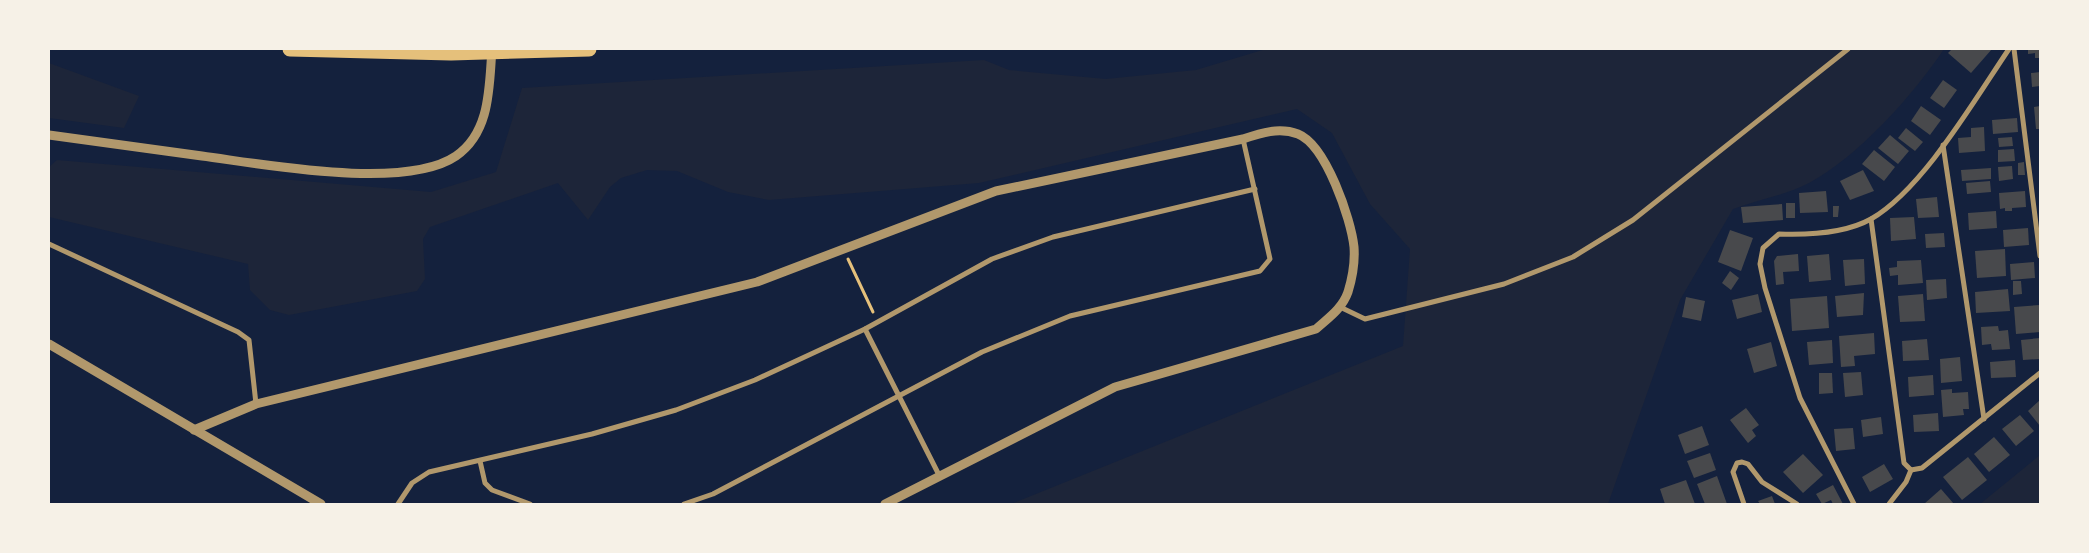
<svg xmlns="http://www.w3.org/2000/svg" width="2089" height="553" font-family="'PT Sans',sans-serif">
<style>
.green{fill:#1d2539}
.building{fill:#48494c}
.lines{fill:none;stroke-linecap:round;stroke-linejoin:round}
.path{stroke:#e5c07b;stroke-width:3}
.minor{stroke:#b1986c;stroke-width:5}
.tertiary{stroke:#b1986c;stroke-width:9}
.motorway{stroke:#e5c07b;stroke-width:15}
</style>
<rect width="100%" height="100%" fill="#14213d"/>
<g class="green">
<path d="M1266,49H1944C1915,93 1857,158 1809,183C1786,195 1757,200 1733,209L1680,300L1608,504H1011L1403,346L1410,249L1370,204L1332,133L1297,109L979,183L769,200L728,192L677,171L647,170L621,178L610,187L588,220L558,183L430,227L423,239L425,279L417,291L289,315L270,310L250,290L248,264L49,217V167L57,160L431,192L496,172L522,88L984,60L1009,70L1106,79L1196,70Z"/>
<path d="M49,63L139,96L124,128L49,118Z"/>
<path d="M2040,455V504H1980Z"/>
</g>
<g class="building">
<path d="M1952,49H1992L1971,73L1948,53Z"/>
<path d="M2028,49H2040V58H2035V53L2028,54Z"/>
<path d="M2040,72V86L2032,87L2031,73Z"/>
<path d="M1943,80L1957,90L1944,108L1930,98Z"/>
<path d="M1921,106L1941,120L1930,135L1911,121Z"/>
<path d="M2040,106V129H2036L2034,107Z"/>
<path d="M2017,118L2018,132L1993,134L1992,120Z"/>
<path d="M1984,127L1985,151L1959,153L1958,138L1971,137V128Z"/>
<path d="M1906,128L1923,142L1915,151L1898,138Z"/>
<path d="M1890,135L1909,151L1898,164L1878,148Z"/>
<path d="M2012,137L2013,146L1999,147L1998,138Z"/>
<path d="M2014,149L2015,161L1998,162V150Z"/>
<path d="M1874,150L1895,167L1884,181L1862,164Z"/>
<path d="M2024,162L2025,175H2018V163Z"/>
<path d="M2012,166L2013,179L1999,181L1998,167Z"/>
<path d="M1991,168V179L1962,181L1961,170Z"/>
<path d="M1863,170L1874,191L1850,200L1840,181Z"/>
<path d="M1990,181L1991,192L1967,194L1966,183Z"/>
<path d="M1826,191L1828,212L1800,213L1799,193Z"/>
<path d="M2025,191L2026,207L2012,208V211H2005V208L2000,209L1999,193Z"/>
<path d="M1937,197L1939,217L1918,218L1916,199Z"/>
<rect x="1786" y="203" width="9" height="15"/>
<path d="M1782,204L1783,220L1743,223L1741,207Z"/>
<path d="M1833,206H1839L1838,217H1833Z"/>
<path d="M1996,211L1997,228L1969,230L1968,213Z"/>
<path d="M1914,217L1916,239L1891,241L1890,218Z"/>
<path d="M2028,228L2029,245L2004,247L2003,230Z"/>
<path d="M1730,230L1753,238L1741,271L1718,262Z"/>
<path d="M1944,233L1945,247L1926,248L1925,234Z"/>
<path d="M2005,249L2006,276L1977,278L1975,251Z"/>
<path d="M1798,254L1799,271L1783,272L1784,284L1776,285L1774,261L1777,256Z"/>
<path d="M1829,254L1831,280L1809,282L1807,256Z"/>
<path d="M1864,259L1865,284L1845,286L1843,260Z"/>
<path d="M1921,260L1923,283L1898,285V275L1890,276L1889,268L1897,267V261Z"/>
<path d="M2034,262L2035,278L2011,280L2010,264Z"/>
<path d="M1730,271L1739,278L1731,290L1722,283Z"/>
<path d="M1946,279L1947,298L1927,300L1926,280Z"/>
<path d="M2013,281H2021L2022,294L2013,295Z"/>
<path d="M2008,289L2010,311L1976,313L1975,292Z"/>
<path d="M1864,293L1863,315L1837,317L1835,296Z"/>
<path d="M1758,294L1762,312L1737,319L1732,300Z"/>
<path d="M1923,294L1925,321L1900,322L1898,296Z"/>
<path d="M1827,296L1829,328L1792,331L1790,299Z"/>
<path d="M1686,297L1705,301L1701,321L1682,317Z"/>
<path d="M2040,305V332L2016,334L2014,307Z"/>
<path d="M1998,326L1999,331L2008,330L2010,349L1992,350L1991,344L1982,345L1981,327Z"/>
<path d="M1874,333L1875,354L1854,356L1855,366L1841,367L1839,336Z"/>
<path d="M2040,338V359L2023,360L2021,340Z"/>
<path d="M1927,339L1929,360L1903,361L1902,341Z"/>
<path d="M1832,340L1833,363L1809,365L1807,342Z"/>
<path d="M1771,342L1777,366L1754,373L1747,349Z"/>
<path d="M1960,357L1962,381L1941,383L1940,359Z"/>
<path d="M2015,360L2016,377L1991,378L1990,362Z"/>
<path d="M1861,372L1863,395L1845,397L1843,373Z"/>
<path d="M1819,373H1832L1833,393L1819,394Z"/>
<path d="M1933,375L1934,395L1909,397L1908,377Z"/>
<path d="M1952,389V393L1968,392L1969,409H1963L1964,415L1943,417L1941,390Z"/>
<path d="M2040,400V426L2028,411Z"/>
<path d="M1746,408L1759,425L1752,430L1756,436L1748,443L1730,420Z"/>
<path d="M1938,413L1939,431L1914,432L1913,415Z"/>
<path d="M2020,415L2034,431L2016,446L2002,429Z"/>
<path d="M1881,417L1883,434L1863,437L1861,420Z"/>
<path d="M1702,426L1709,445L1685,454L1678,435Z"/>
<path d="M1853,428L1855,449L1836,451L1834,429Z"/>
<path d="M1994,437L2010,455L1989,472L1974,454Z"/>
<path d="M1710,453L1716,470L1694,478L1687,461Z"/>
<path d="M1803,454L1823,475L1803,493L1783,472Z"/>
<path d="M1968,457L1987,480L1962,500L1943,477Z"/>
<path d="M1884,464L1893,479L1870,492L1862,477Z"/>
<path d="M1717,476L1727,504H1705L1697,484Z"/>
<path d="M1686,480L1695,504H1665L1660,489Z"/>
<path d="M1833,485L1843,504H1833L1831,500L1822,504L1816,494Z"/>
<path d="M1941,489L1954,504H1924Z"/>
<path d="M1772,496L1775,504H1760L1758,501Z"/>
</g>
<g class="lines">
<path class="path" d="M848,259L873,312"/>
<g class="minor">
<path d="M2014,49L2040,256"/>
<path d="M1943,145L1984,419"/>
<path d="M1871,219L1904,463L1911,470L1922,468L2040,373"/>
<path d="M49,244L238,332L249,340L256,404"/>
<path d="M1340,307L1365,319L1504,284L1573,257L1633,220L1848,49"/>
<path d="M865,329L940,477"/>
<path d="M480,461L485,483L492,490L530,504"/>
<path d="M398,504L412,483L429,472L592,434L676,410L755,380L865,329L992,259L1053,237L1255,189"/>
<path d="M684,504L713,494L982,352L1070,316L1260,271L1270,259L1243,139"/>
<path d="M1744,504L1733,472L1737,463L1742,462L1748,464L1762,482L1797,504"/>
<path d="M1854,504L1800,398L1765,288L1760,264L1763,248L1779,234C1807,235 1846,233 1871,219C1923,189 1975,99 2009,49"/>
<path d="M1889,504L1906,482L1911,470"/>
</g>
<g class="tertiary">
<path d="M49,135C100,142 151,149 202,156C263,164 405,191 456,156C491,132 489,86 492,49"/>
<path d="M49,344L321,504"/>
<path d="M194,430L256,404L757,282L996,191L1243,139C1261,133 1279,127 1298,134C1326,145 1351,219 1354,247C1355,261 1352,279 1348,292C1342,309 1328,318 1316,329L1115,387L885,504"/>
</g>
<path class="motorway" d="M290,49L451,53L589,49"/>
</g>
<rect width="2089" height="553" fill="none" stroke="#f6f1e7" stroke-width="100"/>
</svg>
